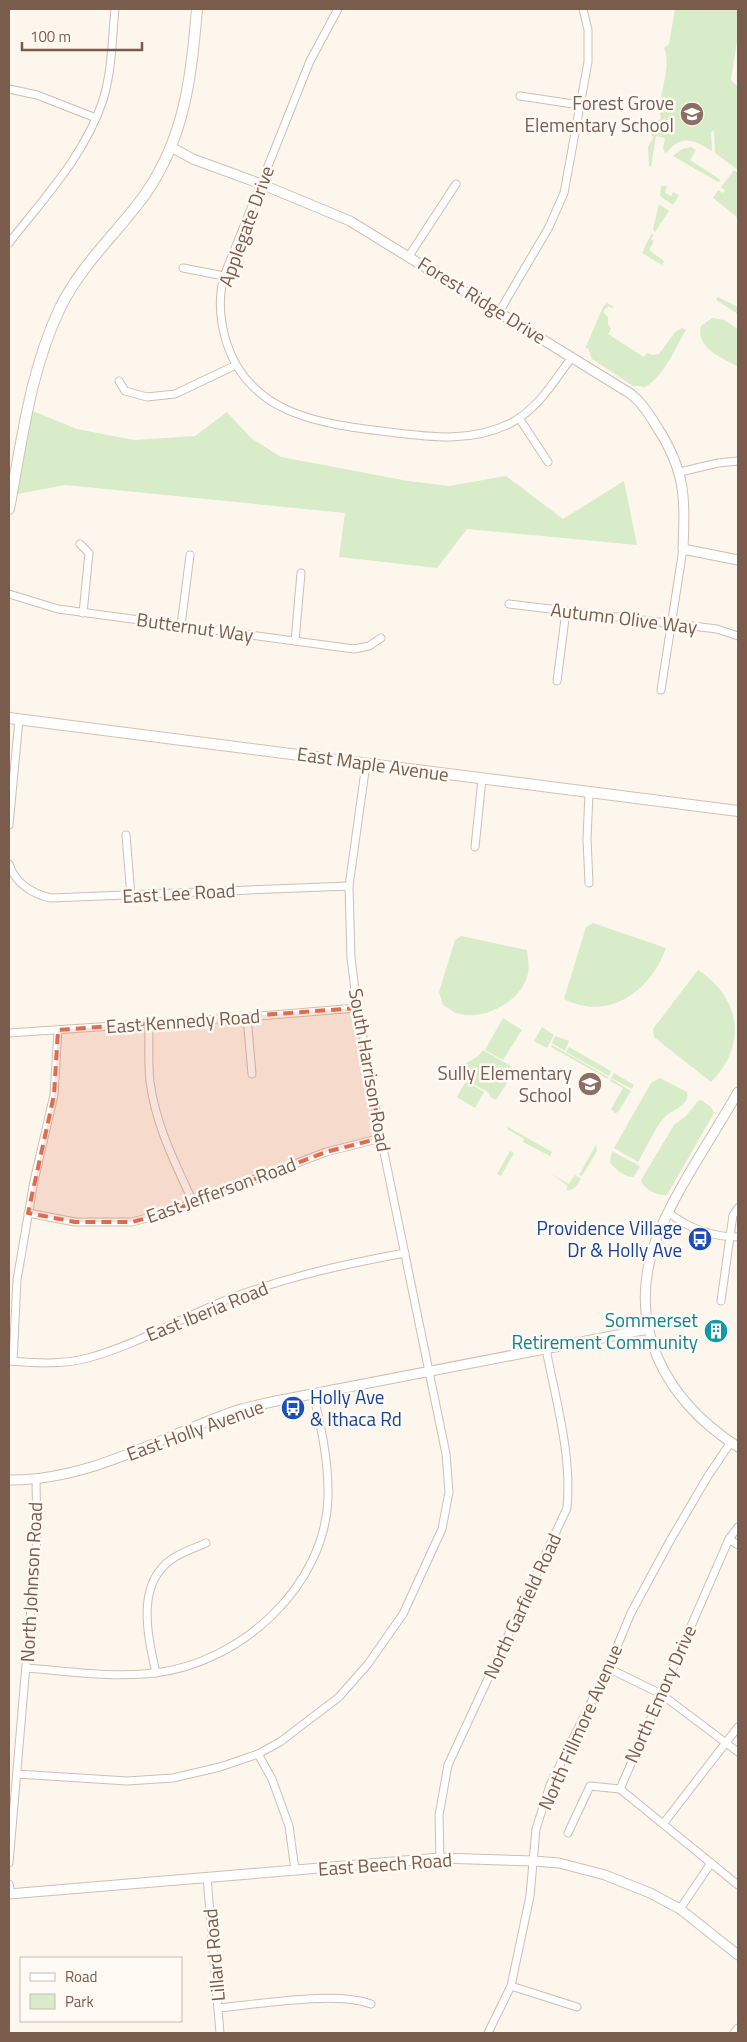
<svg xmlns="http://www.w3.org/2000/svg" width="747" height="2042" font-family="'Titillium Web',sans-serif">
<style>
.green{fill:#d8ecc9}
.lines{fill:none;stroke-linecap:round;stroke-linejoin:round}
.minor-casing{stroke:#d1beb0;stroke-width:9}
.tertiary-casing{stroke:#d1beb0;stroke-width:11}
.secondary-casing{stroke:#d6c0b0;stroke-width:12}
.minor{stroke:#fff;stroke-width:7}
.tertiary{stroke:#fff;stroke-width:9}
.secondary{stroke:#fff;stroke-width:10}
.marked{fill:#dc6d51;fill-opacity:0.2;stroke:#dc6d51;stroke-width:4;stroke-dasharray:10 6;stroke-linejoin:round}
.labels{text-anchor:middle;stroke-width:5;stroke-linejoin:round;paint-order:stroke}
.education-label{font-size:19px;fill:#785e54;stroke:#fffaf3;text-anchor:end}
.street-label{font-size:19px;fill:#7a5c4d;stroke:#fffaf3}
.transit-label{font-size:19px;fill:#164399;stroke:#fffaf3;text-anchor:end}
.culture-label{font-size:19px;fill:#0d838f;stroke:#fffaf3;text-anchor:end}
</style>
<rect width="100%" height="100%" fill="#fdf6ec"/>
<g class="green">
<path d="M675,9H738V35L731,80L738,87V170L715,153L714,131L717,129L711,132L712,151C700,144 687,135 674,145C671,147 669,151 665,153L663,148L665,138L656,136L651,167L649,166L648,147L653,138L650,129L654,122L661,119C656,96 673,69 664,48L669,44Z"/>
<path d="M691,147L696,150L690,160L721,180L718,182L673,156L682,149Z"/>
<path d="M734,170L738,173V218L713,198L718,190L723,193L725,190L721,187Z"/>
<path d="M661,186H667L665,193L671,196L673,192L679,195L673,205L660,196Z"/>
<path d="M659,204L669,211L655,232L653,229Z"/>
<path d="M651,234L654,235L651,239L654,241L649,250L664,261L662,265L642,253Z"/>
<path d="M718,297L738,307V314L716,300Z"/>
<path d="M607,303L614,307L612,308L608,306L603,312L608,317V324L611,329L608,334L644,357L647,353L652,355L659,354L675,332L682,328L686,330C675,348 663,379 643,388L642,386H633L592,359L588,348L585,349L603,307Z"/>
<path d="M712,318L724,320L738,329V367C723,358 695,348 701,326Z"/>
<path d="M28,409L77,429L134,440L195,436L227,412L251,438L281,457L408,481L449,486L506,476L563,519L624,481L637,545L467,529L437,568L339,557L345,513L65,485L12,495Z"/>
<path d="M593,923L666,948C651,991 608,1022 564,999L586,927Z"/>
<path d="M461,936L527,950C528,958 530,969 527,977C519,1003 482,1022 456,1013C452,1011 447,1007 443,1005L439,992L455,940Z"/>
<path d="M698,970C742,999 747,1046 711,1082L654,1037L653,1029Z"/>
<path d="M503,1018L522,1030L503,1060L485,1050Z"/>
<path d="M542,1027L554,1035L547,1048L534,1041Z"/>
<path d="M555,1036L569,1041L565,1051L552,1043Z"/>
<path d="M552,1045L608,1077V1079L551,1047Z"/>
<path d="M569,1047L611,1071L609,1076L566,1052Z"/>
<path d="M483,1050L511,1066L507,1083L496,1100L490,1097L489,1093L458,1075L456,1072C462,1062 476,1061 483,1050Z"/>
<path d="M614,1073L634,1085L632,1089L611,1078Z"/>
<path d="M660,1078L687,1092C690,1103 677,1109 670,1113C659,1118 645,1151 638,1162L614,1148L651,1083Z"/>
<path d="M611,1079L631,1091L618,1112L615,1113L611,1109L623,1088L610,1081Z"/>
<path d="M466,1081L484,1092L475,1108L457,1097Z"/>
<path d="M701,1100L711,1107L714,1113L667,1195C658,1196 643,1189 641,1180L674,1125L686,1116L698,1101Z"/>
<path d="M508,1127L552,1152L550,1156L523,1142L524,1139L507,1129Z"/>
<path d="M596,1145L597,1151L582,1176L579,1175Z"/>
<path d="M510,1151L514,1153L501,1176L497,1174Z"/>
<path d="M612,1151L638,1165L640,1167L633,1177C624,1177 615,1169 610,1162Z"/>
<path d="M551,1174L569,1184L575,1175L581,1179C577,1185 574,1192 566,1190L568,1186Z"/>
</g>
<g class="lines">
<g class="minor-casing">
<g id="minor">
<path d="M338,9L310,61L224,276C218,298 220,322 227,344C251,416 323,424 389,432C431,437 471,443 511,423C539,408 554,381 572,357"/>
<path d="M9,89L37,95L96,118"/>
<path d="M520,96L580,105"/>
<path d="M9,243C44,198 85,155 103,100C112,71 112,39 115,9"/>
<path d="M409,256L456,184"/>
<path d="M183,268L224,276"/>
<path d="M498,314L549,227L564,193L588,62V30L583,9"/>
<path d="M119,381L125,391L147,397L175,394L236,365"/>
<path d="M519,418L548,462"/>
<path d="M680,472L718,463L738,461"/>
<path d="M80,544L89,553L83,613"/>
<path d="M9,594L58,609L354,649L369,646L381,638"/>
<path d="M509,604L717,629L738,636"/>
<path d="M181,625L190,555"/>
<path d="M295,641L301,573"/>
<path d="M557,681L566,611"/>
<path d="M661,690L683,549"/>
<path d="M9,825L19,720"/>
<path d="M126,835L131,896"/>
<path d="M475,847L482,779"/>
<path d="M9,864C15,883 32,894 51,898L349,886"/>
<path d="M589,883L587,839L589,793"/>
<path d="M247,1017L252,1074"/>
<path d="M149,1024C149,1043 148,1063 150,1082C156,1126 175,1163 193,1202"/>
<path d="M9,1033L247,1017L357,1008"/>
<path d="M28,1213L75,1222H132L166,1213L326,1152L381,1138"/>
<path d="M669,1213C690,1229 712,1237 738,1237"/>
<path d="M721,1301L733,1215L738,1208"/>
<path d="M9,1361C35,1363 62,1365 88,1358C137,1345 182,1317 229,1299C286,1277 345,1264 405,1253"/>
<path d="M13,1361L17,1280L34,1181L54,1095L58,1030"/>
<path d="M729,1539L738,1545"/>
<path d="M26,1668C68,1671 112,1678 155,1673C240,1663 325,1587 328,1498C329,1462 321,1427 313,1393"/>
<path d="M608,1668L661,1694L738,1752"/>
<path d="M156,1673C148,1637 135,1584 172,1559C182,1552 195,1548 206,1543"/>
<path d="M258,1754L272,1779L289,1826L295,1870"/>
<path d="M17,1774L127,1781L173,1778L220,1767L258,1754L280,1742L339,1697L368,1664L403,1614L442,1529L449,1492L446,1454L381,1138L356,998L351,958L349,886L366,764"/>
<path d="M620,1789L729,1539L738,1527"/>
<path d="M620,1789L738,1885"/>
<path d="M663,1824L738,1727"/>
<path d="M568,1833L590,1786L620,1789"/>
<path d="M440,1858L439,1815L448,1765L567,1508C572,1455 556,1401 546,1349"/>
<path d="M9,1863L37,1537L36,1480"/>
<path d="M207,1877L220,2033"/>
<path d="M9,1884L11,1894"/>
<path d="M680,1909L711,1863"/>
<path d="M511,1986L577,2007"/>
<path d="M218,2008C260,2004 334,1991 371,2004"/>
<path d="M488,2033L511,1986L530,1896L536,1829L550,1785L608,1668L631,1613L671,1539L708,1476L731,1442"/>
<path d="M734,2033L738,2028"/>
</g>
</g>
<g class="tertiary-casing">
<g id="tertiary">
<path d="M171,147L193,159L261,184L350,221L631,394C643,404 649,414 657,427C686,472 685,497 683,549L738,560"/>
<path d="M738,1092C712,1138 676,1189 657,1237C624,1325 664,1399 738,1447"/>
<path d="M9,1480C90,1481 160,1437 235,1411C248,1407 262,1404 276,1401L648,1329"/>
<path d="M9,1894L440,1858L534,1861L559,1863L605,1875L650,1893L680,1909L738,1955"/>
</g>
</g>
<g class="secondary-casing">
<g id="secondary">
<path d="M9,509C22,441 30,371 60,308C81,265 116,234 144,196C185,138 191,78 197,9"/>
<path d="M9,718L738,811"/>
</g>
</g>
<use href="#minor" class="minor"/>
<use href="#tertiary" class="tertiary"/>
<use href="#secondary" class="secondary"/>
</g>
<path class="marked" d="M357,1008L381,1138L326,1152L166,1213L132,1222H75L28,1213L54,1095L58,1030Z"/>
<defs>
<g id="school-disc" transform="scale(1.25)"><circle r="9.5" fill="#8d6e63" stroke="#fffaf3"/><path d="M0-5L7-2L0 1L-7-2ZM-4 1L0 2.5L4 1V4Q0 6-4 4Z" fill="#fff"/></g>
<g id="bus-disc" transform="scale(1.25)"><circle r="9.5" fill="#1a4fb4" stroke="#fffaf3"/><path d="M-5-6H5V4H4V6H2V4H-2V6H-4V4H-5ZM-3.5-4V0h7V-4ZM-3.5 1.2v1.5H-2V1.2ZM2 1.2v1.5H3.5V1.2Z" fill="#fff"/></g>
<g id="building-disc" transform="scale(1.25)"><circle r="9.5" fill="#0f9aa8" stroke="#fffaf3"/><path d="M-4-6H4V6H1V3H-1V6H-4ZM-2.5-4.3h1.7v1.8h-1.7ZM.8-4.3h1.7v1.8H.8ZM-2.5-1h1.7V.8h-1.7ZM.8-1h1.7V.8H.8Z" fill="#fff"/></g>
</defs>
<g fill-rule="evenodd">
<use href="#school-disc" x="692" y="114"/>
<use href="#school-disc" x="590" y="1084"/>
<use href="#bus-disc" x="700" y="1239"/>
<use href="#building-disc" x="716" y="1331"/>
<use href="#bus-disc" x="293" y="1408"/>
</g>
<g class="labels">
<g class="education-label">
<text x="674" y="110">Forest Grove<tspan x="674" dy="22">Elementary School</tspan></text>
<text x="572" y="1080">Sully Elementary<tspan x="572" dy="22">School</tspan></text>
</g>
<g class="street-label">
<text transform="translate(246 226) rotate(-70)" y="7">Applegate Drive</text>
<text transform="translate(482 300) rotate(32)" y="7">Forest Ridge Drive</text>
<text transform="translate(624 618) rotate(7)" y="7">Autumn Olive Way</text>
<text transform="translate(195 627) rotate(8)" y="7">Butternut Way</text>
<text transform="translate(373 764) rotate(8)" y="7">East Maple Avenue</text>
<text transform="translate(179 893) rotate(-3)" y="7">East Lee Road</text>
<text transform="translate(183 1021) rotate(-4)" y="7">East Kennedy Road</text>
<text transform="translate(370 1070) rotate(80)" y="7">South Harrison Road</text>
<text transform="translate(221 1190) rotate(-20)" y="7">East Jefferson Road</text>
<text transform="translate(207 1311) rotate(-22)" y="7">East Iberia Road</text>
<text transform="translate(195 1430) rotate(-20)" y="7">East Holly Avenue</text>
<text transform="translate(31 1582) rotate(-87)" y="7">North Johnson Road</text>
<text transform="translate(522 1606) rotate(-65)" y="7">North Garfield Road</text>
<text transform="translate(660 1694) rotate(-66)" y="7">North Emory Drive</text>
<text transform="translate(580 1727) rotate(-66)" y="7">North Fillmore Avenue</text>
<text transform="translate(385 1864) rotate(-4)" y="7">East Beech Road</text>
<text transform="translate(214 1955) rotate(-95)" y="7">Lillard Road</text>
</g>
<g class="transit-label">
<text x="682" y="1235">Providence Village<tspan x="682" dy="22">Dr &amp; Holly Ave</tspan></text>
<text x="310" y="1404" text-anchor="start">Holly Ave<tspan x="310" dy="22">&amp; Ithaca Rd</tspan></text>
</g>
<g class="culture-label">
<text x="698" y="1327">Sommerset<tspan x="698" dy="22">Retirement Community</tspan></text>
</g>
</g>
<rect width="747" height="2042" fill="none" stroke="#7a5c4d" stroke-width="20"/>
<rect x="20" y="1957" width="162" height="65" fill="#fffaf3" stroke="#cabbb1"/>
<rect x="30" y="1973" width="25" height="8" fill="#ffffff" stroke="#cabbb1"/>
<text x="65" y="1982" font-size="15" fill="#7a5c4d">Road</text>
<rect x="30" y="1994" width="25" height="15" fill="#d8ecc9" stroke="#cabbb1"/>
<text x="65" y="2007" font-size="15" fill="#7a5c4d">Park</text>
<path d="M22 42v8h120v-8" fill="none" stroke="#7a5c4d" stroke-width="2.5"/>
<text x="30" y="42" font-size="15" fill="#7a5c4d" stroke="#fffaf3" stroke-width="4" paint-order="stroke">100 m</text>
</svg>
